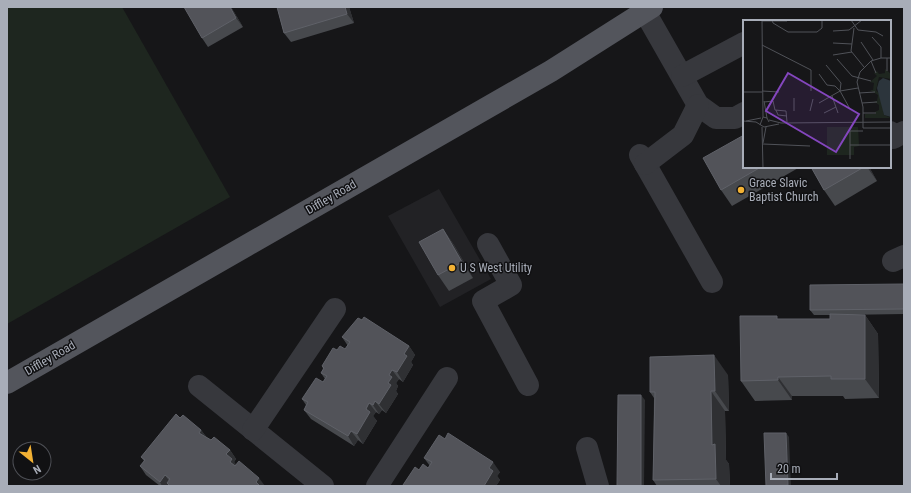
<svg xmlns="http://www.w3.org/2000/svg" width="911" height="493" font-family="'Roboto Condensed',sans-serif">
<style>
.built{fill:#222225}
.green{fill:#1e261f}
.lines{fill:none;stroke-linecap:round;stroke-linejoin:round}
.minor{stroke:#37383d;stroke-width:22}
.major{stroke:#53555c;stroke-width:22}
.wall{fill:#47494d}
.shaded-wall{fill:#2f3033}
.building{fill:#525359;stroke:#5f6168}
.poi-dot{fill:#f2b134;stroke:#111113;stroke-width:1.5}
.labels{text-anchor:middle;stroke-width:3;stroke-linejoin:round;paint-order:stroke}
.poi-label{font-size:12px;fill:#a8adb8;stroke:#111113;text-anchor:start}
.street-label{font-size:12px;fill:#a8adb8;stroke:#111113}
.inset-road{fill:none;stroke:#505258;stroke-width:1}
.view{fill:#8446be;fill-opacity:0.15;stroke:#8446be;stroke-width:2}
.inset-edge{fill:none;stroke:#a8adb8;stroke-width:2}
</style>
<rect width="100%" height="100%" fill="#161618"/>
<path class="built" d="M439,189L491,279L440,307L388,216Z"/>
<path class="green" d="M7,7H122L230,197L7,324Z"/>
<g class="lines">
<g class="minor">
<path d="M645,12L698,105L716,118H735L744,113"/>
<path d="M682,76L744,43"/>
<path d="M890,132L893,138L904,132"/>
<path d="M640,155L712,282"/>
<path d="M645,164L683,135L698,105"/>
<path d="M488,244L511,285L483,301L528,385"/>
<path d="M893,261L904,256"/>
<path d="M199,386L323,486"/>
<path d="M253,430L335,309"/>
<path d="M587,448L598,486"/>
<path d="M377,486L447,378"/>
</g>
<path class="major" d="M7,383L551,71L652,7"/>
</g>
<g class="wall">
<path d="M231,7L243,27L208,47L202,38Z"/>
<path d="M277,7H349L354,23L291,42L284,33Z"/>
<path d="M744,167H800L732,206L721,190Z"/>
<path d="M811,167H869L877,181L835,206L824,190Z"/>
<path d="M443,229L454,245L473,278L449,291L438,275Z"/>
<path d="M904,284V314L841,315H865L878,334L879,398L845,399L843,396H792V400L755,401L741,381L780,319H830V315H814L810,310Z"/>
<path d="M342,337L409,346L415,355L411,362L413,365L403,382L399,379L396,383L398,386L396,391L398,394L386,413L382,410L379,414L376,412L373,416L377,421L363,444L358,440L354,446L311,419L304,410L306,405L302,399L323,382L325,379L321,373L323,369L322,366L337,350L345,349L348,346Z"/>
<path d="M728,375L729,411H725L726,460L729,464L730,486H657L653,480L654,398L650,392Z"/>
<path d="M180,418L201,430L207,438L230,450L236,459L234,462L236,465L265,486H160L146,475L140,466L144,461L141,457Z"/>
<path d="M424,458L500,472L497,476L500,480L496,486H405L403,485L419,470L428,468L430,466Z"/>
</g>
<g class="shaded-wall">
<path d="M230,7H231L243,27L236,18Z"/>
<path d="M345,7H349L354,23L347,14Z"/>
<path d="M867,167H869L877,181Z"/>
<path d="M443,229L454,245L473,278L462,262Z"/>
<path d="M865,315L878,334L879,398L865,379Z"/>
<path d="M409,346L415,355L411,362L413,365L403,382L397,372L404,354Z"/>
<path d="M714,355L728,375L729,411L715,391Z"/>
<path d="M392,370L399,379L396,383L398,386L396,391L398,394L386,413L379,404L388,383L389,375Z"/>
<path d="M778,377L792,396V400L778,380Z"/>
<path d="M711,391L725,411L726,460L729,464L730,486H721L716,479L712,445Z"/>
<path d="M641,395L645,400L644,486H641Z"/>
<path d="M375,401L382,410L379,414L373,405Z"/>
<path d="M369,403L376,412L373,416L377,421L363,444L357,434L366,409Z"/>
<path d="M201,430L208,439L199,433Z"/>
<path d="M351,431L358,440L354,446L348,436Z"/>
<path d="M786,433L789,437L791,486H788V485Z"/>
<path d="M230,450L236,459L234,462L239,468L230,462L226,454Z"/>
<path d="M493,462L500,472L497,476L500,480L496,486H484L489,468Z"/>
<path d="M165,475L172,485L167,483L169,486H162L160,482Z"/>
<path d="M259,478L265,486H258L256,482Z"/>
</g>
<g class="building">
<path d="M184,7H230L236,18L202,38Z"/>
<path d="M277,7H345L347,14L284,33Z"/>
<path d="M744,135V167H761L721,190L703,158Z"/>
<path d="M811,167H864L824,190Z"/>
<path d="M443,229L462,262L438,275L419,242Z"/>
<path d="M904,284V309L810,310V285Z"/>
<path d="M830,314L865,315V379H831V376L778,377V380L741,381L740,316H777V319H830Z"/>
<path d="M364,317L409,346L404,354L407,356L397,372L392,370L389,375L392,377L388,383L391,385L379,404L375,401L373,405L369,403L366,409L370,412L357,434L351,431L348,436L304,410L308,402L302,399L316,378L323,382L327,376L321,373L324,368L322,366L333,348L337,350L340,346L345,349L350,342L342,337L358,318L362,320Z"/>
<path d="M714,355L715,391H711L712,445L715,444L716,479L653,480L655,392H650V357Z"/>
<path d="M618,395H641V486H617Z"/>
<path d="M176,414L180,418L183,415L201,430L199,433L211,440L214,437L230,450L226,454L232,459L230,462L235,466L239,461L259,478L256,482L260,486H170L167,483L170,479L165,475L160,482L140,466L145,460L141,457Z"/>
<path d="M448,433L493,462L489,468L493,471L484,486H406L403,485L415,467L419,470L423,464L428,468L432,462L424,458L439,435L445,439Z"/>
<path d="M764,433H786L788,485L766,486Z"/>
</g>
<g class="poi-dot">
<circle cx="741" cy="190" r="4"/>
<circle cx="452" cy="268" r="4"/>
</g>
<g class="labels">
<g class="poi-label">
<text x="749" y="187">Grace Slavic<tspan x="749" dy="14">Baptist Church</tspan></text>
<text x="460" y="272">U S West Utility</text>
</g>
<g class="street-label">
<text transform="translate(331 197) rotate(-30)" y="4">Diffley Road</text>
<text transform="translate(50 358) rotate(-30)" y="4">Diffley Road</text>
</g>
</g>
<g transform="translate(743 20)">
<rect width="148" height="148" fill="#161618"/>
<path d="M142,49L148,54V59L136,57L133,70L138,76L141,95L148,98H122V94H133L132,92L136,90V85L131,81H134L135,75L127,70H130L131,63L127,62L134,56L131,53L134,51L136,54L142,53ZM84,107H115L116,126L111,127V135H84Z" fill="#1e261f"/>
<path d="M140,58L148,61V97L141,95L134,68L136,61Z" fill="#2c353c"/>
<path class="inset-road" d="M19,0L20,97M29,0L30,3L45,12H74L79,8V0M108,0L115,10L133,12L140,16M19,1H44M111,8L108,31L121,47M90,11L106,10L119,0M129,17L138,27V38M118,22L130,40M90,23L109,24M19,25L68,50V71M90,35L109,32M148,38H138L128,41L117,52L114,62L120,87V108H148M94,39L109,56L128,61M128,41L133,53M83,45L98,63L97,71M144,51V38M76,54L84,65L92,66L97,71L107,89M19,71L36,72M0,72H19M116,73L132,72M89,76L95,93M21,81L24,98M21,82L30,81L32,90L43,91L44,102M76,83L97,71L115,68M119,83L134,82M33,90L35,95L44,96M51,91V78M67,91L70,79M81,93L93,87M120,93H133M26,100L38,103L148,102M0,101L13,102L21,107L36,104M3,101L18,98M17,105L20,97L24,98L26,102M19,107L20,148M20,123L23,107M20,124L67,126M107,125H148M107,139V111H120"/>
<path class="view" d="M45,53L116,94L93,132L23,91Z"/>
<rect width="148" height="148" class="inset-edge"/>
</g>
<rect width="911" height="493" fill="none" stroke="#a8adb8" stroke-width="16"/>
<g transform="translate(32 461) rotate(150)"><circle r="19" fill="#111113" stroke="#4d4f55"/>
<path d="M0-3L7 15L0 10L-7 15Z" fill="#f2b134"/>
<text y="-6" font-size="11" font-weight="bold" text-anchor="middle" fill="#a8adb8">N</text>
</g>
<path d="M771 473v6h66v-6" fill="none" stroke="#a8adb8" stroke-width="2"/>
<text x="777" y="473" font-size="12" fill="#a8adb8" stroke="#111113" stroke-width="3" paint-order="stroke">20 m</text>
</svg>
